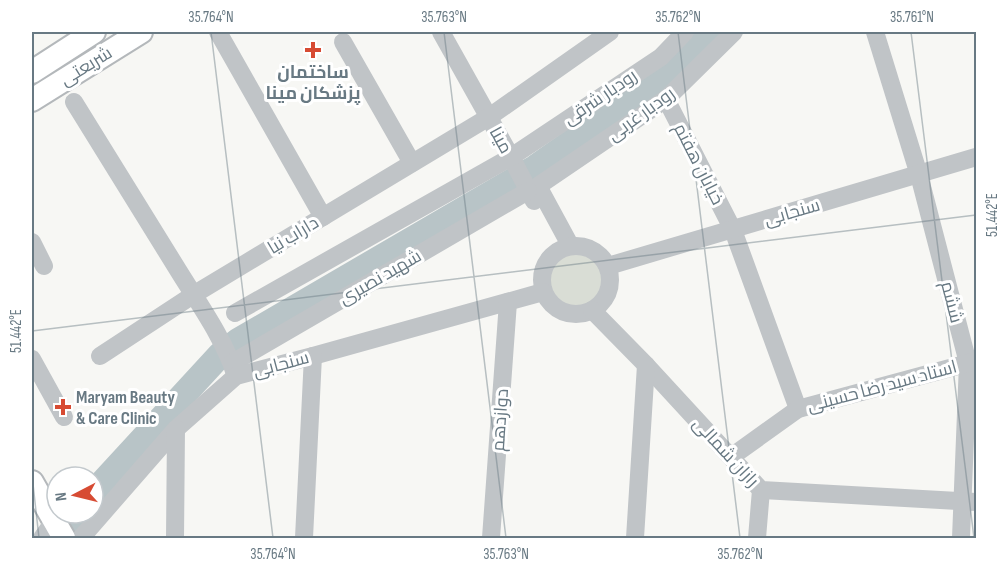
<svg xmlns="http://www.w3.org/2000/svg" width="1008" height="570" font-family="'Sofia Sans Condensed',Cairo,sans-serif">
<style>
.green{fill:#d9ddd5}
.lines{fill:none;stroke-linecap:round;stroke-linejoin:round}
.river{stroke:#b8c4c7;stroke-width:26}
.major-casing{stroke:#b4b8bb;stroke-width:26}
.minor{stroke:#c0c4c7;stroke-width:18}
.major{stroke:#fff;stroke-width:22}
.ticks{fill:none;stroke:#687983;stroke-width:1.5;stroke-opacity:0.45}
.poi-dot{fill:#d74b33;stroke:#fff;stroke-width:2}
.labels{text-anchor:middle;stroke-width:6;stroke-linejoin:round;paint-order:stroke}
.street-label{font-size:18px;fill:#687983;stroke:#fff}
.poi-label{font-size:18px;font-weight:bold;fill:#687983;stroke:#fff}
.neatline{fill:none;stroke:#687983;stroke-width:2}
.ticks-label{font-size:15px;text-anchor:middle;fill:#687983}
</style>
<rect width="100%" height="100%" fill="#f7f7f4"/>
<circle class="green" cx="576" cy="280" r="27"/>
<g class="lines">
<g class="river">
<path d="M93,493L220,355L238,341L535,168L667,75L711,32"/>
<path d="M57,538L74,513"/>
</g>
<g class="major-casing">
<g id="major">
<path d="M32,72L94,32"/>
<path d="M32,100L141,32"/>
<path d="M32,482L64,538"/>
</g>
</g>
<g class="minor">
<path d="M218,32L323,217"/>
<path d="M441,32L511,157L534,201"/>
<path d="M875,32L919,175L968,363L961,538"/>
<path d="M343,42L412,163"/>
<path d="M666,99L733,230L798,409"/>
<path d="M74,102C109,158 143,214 178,270C197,301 225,340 235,374"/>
<path d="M32,242L44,266"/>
<path d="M570,245L538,186L666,99L734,32"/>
<circle cx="576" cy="280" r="34"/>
<path d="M608,266L976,157"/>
<path d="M592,310L646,365L761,490L976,502"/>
<path d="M235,313L511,157L661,57L685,32"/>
<path d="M100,356L193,295L489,117L610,32"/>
<path d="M32,359L64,417"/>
<path d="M232,363L528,191"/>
<path d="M731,457L798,409L976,361"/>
<path d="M42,538L54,521"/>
<path d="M81,538L176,429L236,376L313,356L543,292"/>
<path d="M175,538L176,429"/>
<path d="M304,538L313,356"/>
<path d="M491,538L508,302"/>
<path d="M635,538L646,365"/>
<path d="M757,538L761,490"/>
</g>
<use href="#major" class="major"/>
</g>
<path class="ticks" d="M211,32L273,538M444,32L506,538M678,32L740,538M911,32L974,538M32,331L976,215M32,475L39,538"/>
<g class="poi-dot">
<path d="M310 41h6v6h6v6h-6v6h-6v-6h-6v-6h6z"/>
<path d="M60 398h6v6h6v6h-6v6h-6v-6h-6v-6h6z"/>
</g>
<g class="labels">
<g class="street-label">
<text transform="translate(86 66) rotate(-32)" y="6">شریعتی</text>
<text transform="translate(600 97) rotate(-34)" y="6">رودبار شرقی</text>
<text transform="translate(641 114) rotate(-36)" y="6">رودبار غربی</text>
<text transform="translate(501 140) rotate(61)" y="6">مینا</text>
<text transform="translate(699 164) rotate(63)" y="6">خیابان هفتم</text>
<text transform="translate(792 212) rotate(-16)" y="6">سنجابی</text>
<text transform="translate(293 235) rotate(-31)" y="6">داراب نیا</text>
<text transform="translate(380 277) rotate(-30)" y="6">شهید نصیری</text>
<text transform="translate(952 302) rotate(76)" y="6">ششم</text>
<text transform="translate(281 364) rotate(-15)" y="6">سنجابی</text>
<text transform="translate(882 386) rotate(-15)" y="6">استاد سید رضا حسینی</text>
<text transform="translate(500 420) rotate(-86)" y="6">دوازدهم</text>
<text transform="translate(726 452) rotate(47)" y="6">رازان شمالی</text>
</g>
<g class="poi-label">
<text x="313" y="78">ساختمان<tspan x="313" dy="21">پزشكان مينا</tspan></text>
<text x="76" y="403" text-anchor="start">Maryam Beauty<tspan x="76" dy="21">&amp; Care Clinic</tspan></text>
</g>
</g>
<rect width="1008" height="570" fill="none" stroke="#ffffff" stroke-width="66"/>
<g transform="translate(75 495) rotate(263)"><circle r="28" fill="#ffffff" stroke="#c3c9cd" stroke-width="1.5"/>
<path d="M0-4.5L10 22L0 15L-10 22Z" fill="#d74b33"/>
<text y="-9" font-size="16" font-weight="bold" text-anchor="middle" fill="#687983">N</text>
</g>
<rect x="33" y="33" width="942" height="504" class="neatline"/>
<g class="ticks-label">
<text x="211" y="22">35.764°N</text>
<text x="444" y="22">35.763°N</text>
<text x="678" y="22">35.762°N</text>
<text x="912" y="22">35.761°N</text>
<text transform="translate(992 215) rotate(-90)" y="5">51.442°E</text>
<text transform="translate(16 331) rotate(-90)" y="5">51.442°E</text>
<text x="273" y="559">35.764°N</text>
<text x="506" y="559">35.763°N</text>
<text x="740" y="559">35.762°N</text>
</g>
</svg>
